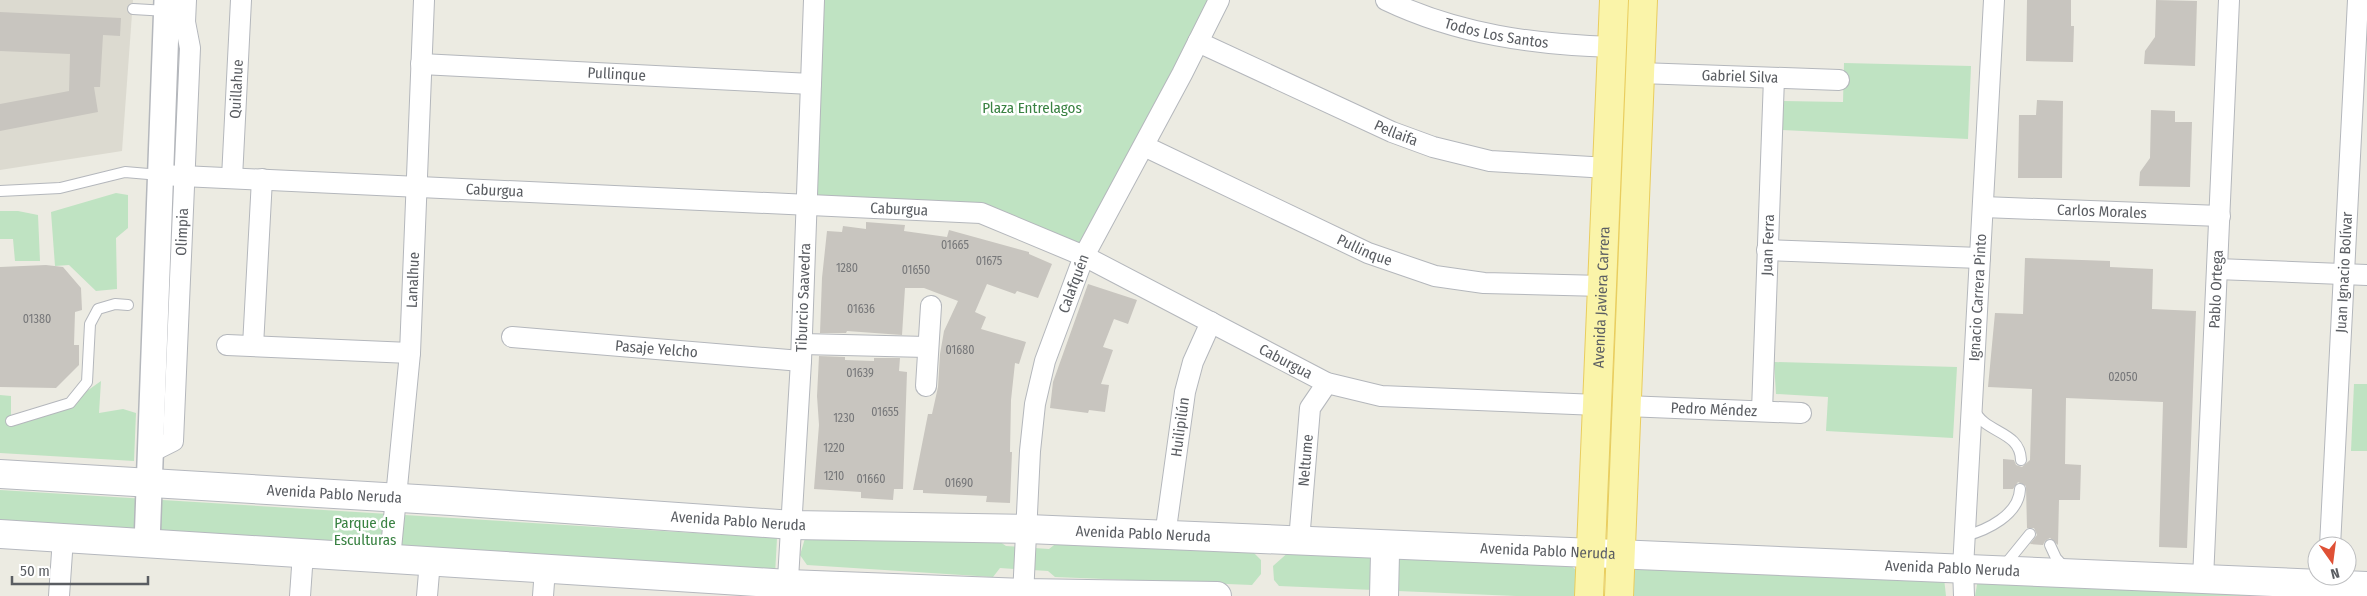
<svg xmlns="http://www.w3.org/2000/svg" width="2367" height="596" font-family="'Fira Sans Condensed',sans-serif">
<style>
.education{fill:#dcdad0}
.green{fill:#bfe3c2}
.building{fill:#c8c5bf}
.lines{fill:none;stroke-linecap:round;stroke-linejoin:round}
.service-casing{stroke:#b4b7bc;stroke-width:12}
.minor-casing{stroke:#b4b7bc;stroke-width:22}
.tertiary-casing{stroke:#b4b7bc;stroke-width:28}
.secondary-casing{stroke:#b5b8be;stroke-width:30}
.primary-casing{stroke:#e9cd5e;stroke-width:30}
.service{stroke:#fff;stroke-width:10}
.minor{stroke:#fff;stroke-width:20}
.tertiary{stroke:#fff;stroke-width:25}
.secondary{stroke:#fff;stroke-width:28}
.primary{stroke:#faf4a9;stroke-width:28}
.labels{text-anchor:middle;stroke-width:5;stroke-linejoin:round;paint-order:stroke}
.number-label{font-size:12px;fill:#767779}
.street-label{font-size:15px;fill:#5a5d62;stroke:#fff}
.park-label{font-size:15px;fill:#398242;stroke:#fff}
</style>
<rect width="100%" height="100%" fill="#ecebe2"/>
<path class="education" d="M0,0H133L122,151L0,170Z"/>
<g class="green">
<path d="M824,0H1208L1174,70L1080,244L983,204L817,196Z"/>
<path d="M1623,0H1633L1632,66L1622,69Z"/>
<path d="M1844,63L1971,66L1968,139L1782,130L1783,101L1843,102Z"/>
<path d="M1629,132L1619,333L1612,305L1618,160Z"/>
<path d="M116,193L128,195V228L116,238L117,289L96,291L69,265L55,266L51,212Z"/>
<path d="M0,211H18L38,215L40,261H15L13,239H0Z"/>
<path d="M1774,362L1957,367L1953,438L1826,431L1828,397L1776,394Z"/>
<path d="M101,381L99,413L123,409L136,413L134,461L0,453V395L11,396V420L70,403Z"/>
<path d="M2354,384H2367V451H2351Z"/>
<path d="M1605,405L1617,413L1612,518H1600Z"/>
<path d="M0,490L777,538L775,575L0,527Z"/>
<path d="M806,535L993,537L1006,546L1049,549L1058,542L1251,550L1261,560V574L1252,585L1055,577L1048,571L1000,568L993,577L807,565L800,555Z"/>
<path d="M1291,550L1564,562C1581,571 1580,574 1579,593L1574,596H1516L1279,586L1274,580L1273,566Z"/>
<path d="M1629,562L1944,578L1946,596H1628Z"/>
<path d="M1978,579L2280,596H1975Z"/>
</g>
<g class="building">
<path d="M2027,0H2071V26H2074L2073,62L2026,61Z"/>
<path d="M2156,0L2197,1L2195,66L2144,64L2145,51L2155,37Z"/>
<path d="M0,12L121,18L120,36L103,35L100,87H94L98,112L0,131V104L69,91L70,54L0,51Z"/>
<path d="M2037,100L2063,101L2062,178H2018L2019,115H2036Z"/>
<path d="M2151,110L2175,111V122H2192L2190,187L2139,186L2140,172L2150,158Z"/>
<path d="M866,222L905,225L904,231L947,237L949,230L1029,252V254L1052,264L1038,298L1017,291L1015,294L987,284L975,312L986,317L981,329L1026,342L1019,364L1015,363L1011,400L1010,452H1012L1010,503L986,502L987,496L923,493V490H913L928,414H932L938,387L940,354L944,331L958,301L924,288H905L902,335L847,331L846,333H820L822,278L827,231L842,232L843,226L866,229Z"/>
<path d="M2025,258L2110,261V267L2153,269L2152,309L2196,311L2187,548L2159,547L2163,402L2066,398L2065,464L2081,465L2080,500H2059L2058,545L2050,538L2045,541L2043,545L2030,544L2037,535L2034,528H2027L2026,486L2018,482L2013,489H2003V459L2014,460L2016,465L2022,467L2030,460L2032,389L1988,387L1995,313L2023,314Z"/>
<path d="M46,265L63,267L81,288L82,310L75,312L74,345H79V365L56,388L0,387V267Z"/>
<path d="M1088,284L1137,300L1128,324L1114,319L1103,347L1113,350L1101,384L1109,385L1105,412L1089,410L1088,413L1050,408L1053,382Z"/>
<path d="M819,356L845,357V360L874,361V358H900L899,371L907,372L903,489H894L893,500L861,498V492L814,489L819,425L817,396Z"/>
</g>
<g class="lines">
<g class="service-casing">
<g id="service">
<path d="M133,9L167,11"/>
<path d="M0,191L60,188L125,172L160,175"/>
<path d="M1974,409C1984,434 2020,430 2021,460"/>
<path d="M11,421L70,403L87,382L90,324L98,309L115,304L128,305"/>
<path d="M1965,536C1987,530 2019,515 2020,489"/>
<path d="M2050,545L2056,558L2066,569"/>
<path d="M2004,566L2030,534"/>
</g>
</g>
<g class="minor-casing">
<g id="minor">
<path id="s1" d="M1386,0C1457,34 1535,45 1613,47"/>
<path id="s2" d="M1198,42L1392,132L1433,147L1490,161L1608,168"/>
<path id="s3" d="M421,64L811,84"/>
<path id="s4" d="M1640,73L1839,80"/>
<path id="s5" d="M1144,146L1368,253L1435,276L1484,283L1603,286"/>
<path id="s6" d="M161,175L981,213L1084,256L1327,383L1381,396L1598,405"/>
<path id="s7" d="M232,178L241,0"/>
<path id="s8" d="M1983,207L2220,216"/>
<path d="M1767,250L1980,258"/>
<path d="M2217,269L2367,275"/>
<path id="s9" d="M512,337L801,361"/>
<path d="M802,344L927,347"/>
<path d="M227,345L410,353"/>
<path d="M253,346L262,179"/>
<path d="M926,386L931,306"/>
<path id="s10" d="M1626,406L1801,413"/>
<path id="s11" d="M1762,411L1774,78"/>
<path id="s12" d="M151,452L173,441L190,48L185,22L186,0"/>
<path id="s13" d="M1165,536L1185,392L1193,362L1211,322"/>
<path id="s14" d="M1299,541L1310,408L1327,383"/>
<path id="s15" d="M2330,546L2358,0"/>
<path id="s16" d="M390,559L410,353L424,0"/>
<path id="s17" d="M2203,579L2229,0"/>
<path d="M59,596L63,538"/>
<path d="M300,596L303,553"/>
<path d="M427,596L430,561"/>
<path d="M543,596L545,569"/>
<path id="s18" d="M787,596L801,361L814,0"/>
<path id="s19" d="M1023,596L1030,451L1035,404L1045,361L1084,256L1182,74L1219,0"/>
<path id="s20" d="M1964,596L1963,568L1994,0"/>
</g>
</g>
<g class="tertiary-casing">
<path id="tertiary" d="M147,544L167,0"/>
</g>
<g class="secondary-casing">
<g id="secondary">
<path id="s21" d="M0,474L451,501L793,525L1028,529L2367,586"/>
<path d="M0,534L788,584L1023,593L1217,596"/>
<path d="M1384,596L1385,554L1388,548L1395,545"/>
</g>
</g>
<g class="primary-casing">
<g id="primary">
<path id="s22" d="M1589,596L1614,0"/>
<path d="M1619,596L1643,0"/>
</g>
</g>
<use href="#service" class="service"/>
<use href="#minor" class="minor"/>
<use href="#tertiary" class="tertiary"/>
<use href="#secondary" class="secondary"/>
<use href="#primary" class="primary"/>
</g>
<g class="labels">
<g class="number-label">
<text x="955" y="249">01665</text>
<text x="989" y="265">01675</text>
<text x="847" y="272">1280</text>
<text x="916" y="274">01650</text>
<text x="861" y="313">01636</text>
<text x="37" y="323">01380</text>
<text x="960" y="354">01680</text>
<text x="860" y="377">01639</text>
<text x="2123" y="381">02050</text>
<text x="885" y="416">01655</text>
<text x="844" y="422">1230</text>
<text x="834" y="452">1220</text>
<text x="834" y="480">1210</text>
<text x="871" y="483">01660</text>
<text x="959" y="487">01690</text>
</g>
<g class="street-label">
<text dy="5" stroke="none"><textPath href="#s1" startOffset="116">Todos Los Santos</textPath></text>
<text dy="5" stroke="none"><textPath href="#s3" startOffset="196">Pullinque</textPath></text>
<text dy="5" stroke="none"><textPath href="#s4" startOffset="100">Gabriel Silva</textPath></text>
<text dy="5" stroke="none"><textPath href="#s7" startOffset="89">Quillahue</textPath></text>
<text dy="5" stroke="none"><textPath href="#s2" startOffset="218">Pellaifa</textPath></text>
<text dy="5" stroke="none"><textPath href="#s6" startOffset="334">Caburgua</textPath></text>
<text dy="5" stroke="none"><textPath href="#s6" startOffset="739">Caburgua</textPath></text>
<text dy="5" stroke="none"><textPath href="#s8" startOffset="119">Carlos Morales</textPath></text>
<text dy="5" stroke="none"><textPath href="#s12" startOffset="234">Olimpia</textPath></text>
<text dy="5" stroke="none"><textPath href="#s11" startOffset="166">Juan Ferra</textPath></text>
<text dy="5" stroke="none"><textPath href="#s5" startOffset="244">Pullinque</textPath></text>
<text dy="5" stroke="none"><textPath href="#s15" startOffset="274">Juan Ignacio Bolívar</textPath></text>
<text dy="5" stroke="none"><textPath href="#s16" startOffset="280">Lanalhue</textPath></text>
<text dy="5" stroke="none"><textPath href="#s19" startOffset="319">Calafquén</textPath></text>
<text dy="5" stroke="none"><textPath href="#s17" startOffset="290">Pablo Ortega</textPath></text>
<text dy="5" stroke="none"><textPath href="#s18" startOffset="299">Tiburcio Saavedra</textPath></text>
<text dy="5" stroke="none"><textPath href="#s22" startOffset="299">Avenida Javiera Carrera</textPath></text>
<text dy="5" stroke="none"><textPath href="#s20" startOffset="299">Ignacio Carrera Pinto</textPath></text>
<text dy="5" stroke="none"><textPath href="#s9" startOffset="145">Pasaje Yelcho</textPath></text>
<text dy="5" stroke="none"><textPath href="#s6" startOffset="1160">Caburgua</textPath></text>
<text dy="5" stroke="none"><textPath href="#s10" startOffset="88">Pedro Méndez</textPath></text>
<text dy="5" stroke="none"><textPath href="#s13" startOffset="110">Huilipilún</textPath></text>
<text dy="5" stroke="none"><textPath href="#s14" startOffset="81">Neltume</textPath></text>
<text dy="5" stroke="none"><textPath href="#s21" startOffset="335">Avenida Pablo Neruda</textPath></text>
<text dy="5" stroke="none"><textPath href="#s21" startOffset="740">Avenida Pablo Neruda</textPath></text>
<text dy="5" stroke="none"><textPath href="#s21" startOffset="1145">Avenida Pablo Neruda</textPath></text>
<text dy="5" stroke="none"><textPath href="#s21" startOffset="1550">Avenida Pablo Neruda</textPath></text>
<text dy="5" stroke="none"><textPath href="#s21" startOffset="1955">Avenida Pablo Neruda</textPath></text>
</g>
<g class="park-label">
<text x="1032" y="113">Plaza Entrelagos</text>
<text x="365" y="528">Parque de<tspan x="365" dy="17">Esculturas</tspan></text>
</g>
</g>
<g transform="translate(2332 561) rotate(166)"><circle r="24" fill="#ffffff" stroke="#bdbec0"/>
<path d="M0-4L9 19L0 12L-9 19Z" fill="#df5035"/>
<text y="-8" font-size="14" font-weight="bold" text-anchor="middle" fill="#5a5d62">N</text>
</g>
<path d="M12 576v8h136v-8" fill="none" stroke="#5a5d62" stroke-width="2.5"/>
<text x="20" y="576" font-size="15" fill="#5a5d62" stroke="#ffffff" stroke-width="4" paint-order="stroke">50 m</text>
</svg>
